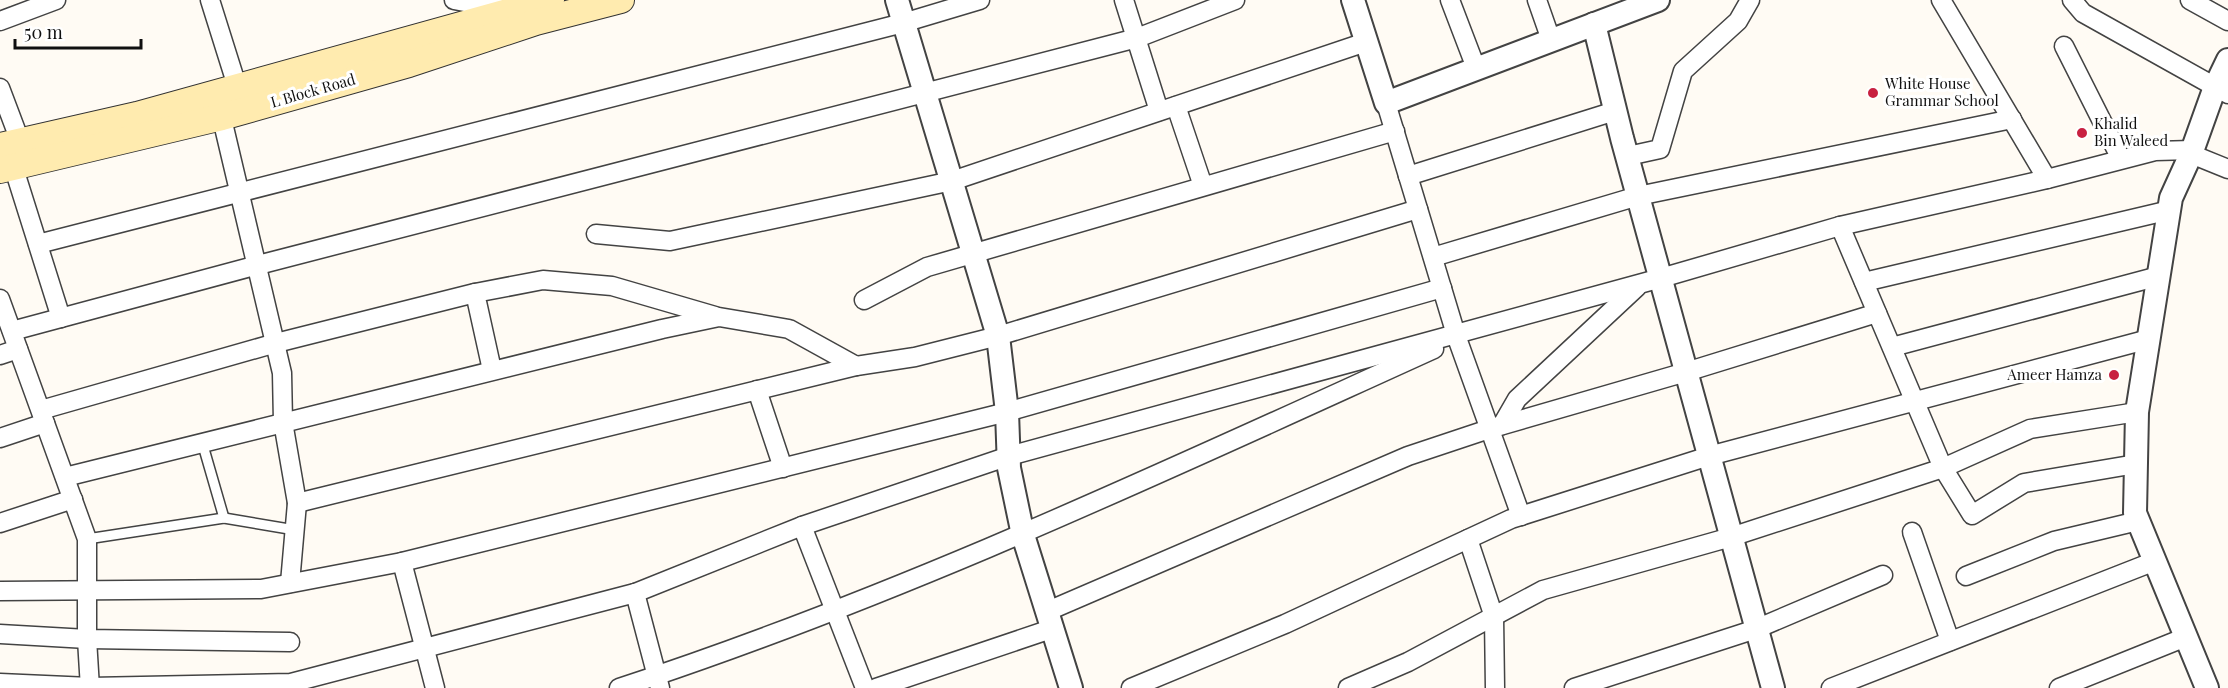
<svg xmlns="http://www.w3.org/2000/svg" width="2228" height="688" font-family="'Playfair Display',serif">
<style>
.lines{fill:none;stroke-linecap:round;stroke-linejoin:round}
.service-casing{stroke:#434343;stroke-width:12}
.minor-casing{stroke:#434343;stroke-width:21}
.tertiary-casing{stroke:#434343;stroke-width:26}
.secondary-casing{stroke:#323232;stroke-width:28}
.service{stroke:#fff;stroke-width:9}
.minor{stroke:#fff;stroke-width:18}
.tertiary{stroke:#fff;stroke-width:22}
.secondary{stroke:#ffebaf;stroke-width:26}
.poi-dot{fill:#c82141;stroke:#fff;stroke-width:2}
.labels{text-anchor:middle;stroke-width:6;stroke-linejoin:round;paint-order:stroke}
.poi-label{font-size:15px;fill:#101010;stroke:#fff;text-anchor:start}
.street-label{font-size:15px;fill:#101010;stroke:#fff}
</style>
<rect width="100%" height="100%" fill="#fffbf4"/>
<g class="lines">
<g class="service-casing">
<g id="service">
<path d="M202,442L224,518"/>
<path d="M87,539L224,518L295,530"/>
</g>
</g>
<g class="minor-casing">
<g id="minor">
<path d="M210,0L237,86"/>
<path d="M454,0L506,10"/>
<path d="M1124,0L1159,111"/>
<path d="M1450,0L1476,68"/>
<path d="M1537,0L1551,40"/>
<path d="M1941,0L2047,179"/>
<path d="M2072,0L2083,13L2228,94"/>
<path d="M2190,0L2228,21"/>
<path d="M0,21L56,0"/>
<path d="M2064,46L2121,159"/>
<path d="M0,88L20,141"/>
<path d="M1386,103L1457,338L1521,516"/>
<path d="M219,106L282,373L283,422L297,503L290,583"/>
<path d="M1176,106L1203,186"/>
<path d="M2191,154L2228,169"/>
<path d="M10,156L61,318"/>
<path d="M1628,156L1660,149L1683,71L1738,21L1750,0"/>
<path d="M1408,176L1615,111"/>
<path d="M1840,226L1943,468L1972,515L2024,483L2136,464"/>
<path d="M596,234L670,241L952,181L1366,42"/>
<path d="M38,244L903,23L980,0"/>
<path d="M1433,257L1638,196L2012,119"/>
<path d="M1864,282L2170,210"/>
<path d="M0,299L87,539V639L90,688"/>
<path d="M864,300L927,267L1395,131"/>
<path d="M12,331L258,265L1137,38L1235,0"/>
<path d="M1892,347L2159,276"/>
<path d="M0,355L18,349"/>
<path d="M492,370L475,293L543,280L612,286L715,316"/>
<path d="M757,390L783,468"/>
<path d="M41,410L276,343L475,293"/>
<path d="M1502,425L1517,399L1637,287"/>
<path d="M0,438L45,423"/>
<path d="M65,477L662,329L719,317L789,329L856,366L915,357L998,336L1418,209"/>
<path d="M297,503L856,366"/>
<path d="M0,523L73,499"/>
<path d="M802,526L865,688"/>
<path d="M1912,532L1950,641"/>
<path d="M1468,539L1494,617L1495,688"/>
<path d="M402,562L435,688"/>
<path d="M1966,576L2054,541L2138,521"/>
<path d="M0,591L261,589L402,562L1007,412L1442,288"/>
<path d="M635,593L660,688"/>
<path d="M1048,611L1408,456L1489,429L1686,372L1877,313"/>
<path d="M0,634L87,639L290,642"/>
<path d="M0,683L90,687L291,683L635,593L802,526L1009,456L1661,278L1840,226L2047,179L2155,151L2192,150"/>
<path d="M619,688C900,596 1165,471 1434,349"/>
<path d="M876,688L1054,628"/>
<path d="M1131,688L1285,624L1511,519L1709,456L2149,339"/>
<path d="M1348,688L1408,662L1543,590L1731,537L1943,468L2030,429L2137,412"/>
<path d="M1574,688L1756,629L1883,575"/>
<path d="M1831,688L2155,561"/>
<path d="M2059,688L2186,637"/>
</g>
</g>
<g class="tertiary-casing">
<g id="tertiary">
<path d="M897,0L998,336L1007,412L1009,468L1023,535L1071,688"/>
<path d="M1353,0L1386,103L1658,0"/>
<path d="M1594,24L1622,138L1773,688"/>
<path d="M2207,688L2135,513L2137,412L2171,198L2191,154L2215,87L2228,60"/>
</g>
</g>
<g class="secondary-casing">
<g id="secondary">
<path d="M0,146L137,115L551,0"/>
<path d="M0,170L222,117L409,64L536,22L621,0"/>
</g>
</g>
<use href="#service" class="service"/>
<use href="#minor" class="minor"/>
<use href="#tertiary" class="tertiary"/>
<use href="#secondary" class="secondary"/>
</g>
<g class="poi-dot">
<circle cx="1873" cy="93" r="6"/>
<circle cx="2082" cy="133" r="6"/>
<circle cx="2114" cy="375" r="6"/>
</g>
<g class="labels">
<g class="poi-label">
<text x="1885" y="89">White House<tspan x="1885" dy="17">Grammar School</tspan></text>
<text x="2094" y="129">Khalid<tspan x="2094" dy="17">Bin Waleed</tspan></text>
<text x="2102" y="380" text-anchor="end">Ameer Hamza</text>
</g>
<g class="street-label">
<text transform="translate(313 91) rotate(-16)" y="5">L Block Road</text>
</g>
</g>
<path d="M15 39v9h126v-9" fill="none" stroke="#101010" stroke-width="3"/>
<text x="24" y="39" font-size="18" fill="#101010" stroke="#ffffff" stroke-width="4.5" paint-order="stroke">50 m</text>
</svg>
